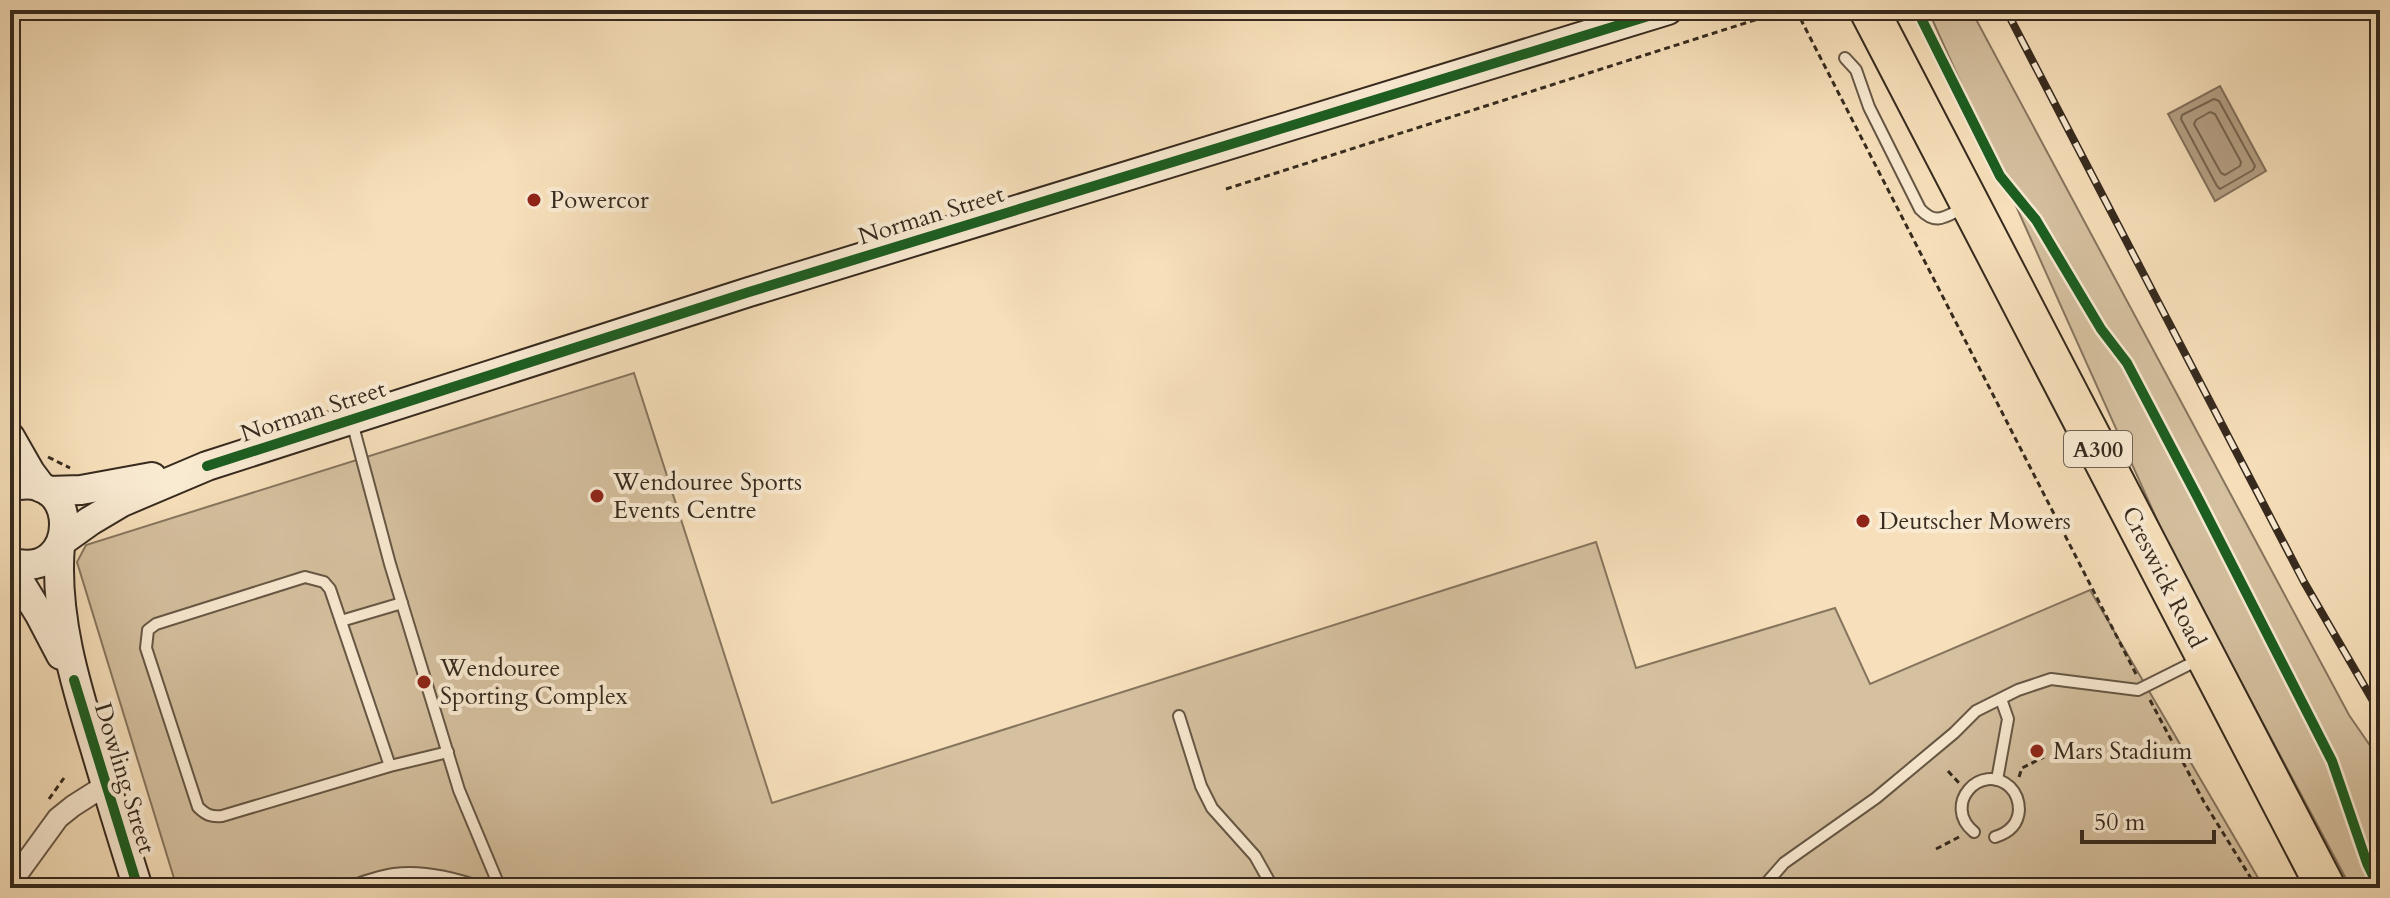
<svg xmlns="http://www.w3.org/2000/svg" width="2390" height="898" font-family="Cardo,serif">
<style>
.green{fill:#d5c09f;stroke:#86755e;stroke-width:2}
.water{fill:#b5a185;stroke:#82715c;stroke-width:2}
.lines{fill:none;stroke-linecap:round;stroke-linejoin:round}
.shore{stroke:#766652;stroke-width:2}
.lane-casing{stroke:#665745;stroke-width:14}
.street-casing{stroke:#665745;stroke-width:24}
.secondary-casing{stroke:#362a1e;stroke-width:32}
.highway-casing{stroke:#362a1e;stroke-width:42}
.path{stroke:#362a1e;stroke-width:3;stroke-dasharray:6 4;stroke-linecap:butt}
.lane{stroke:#f9ead2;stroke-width:10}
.street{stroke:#f9ead2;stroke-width:20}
.secondary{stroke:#f9ead2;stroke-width:28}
.highway{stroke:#f6dfba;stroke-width:38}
.rail-casing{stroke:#362a1e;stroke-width:8}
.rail{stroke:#f9ead2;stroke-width:5;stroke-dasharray:15;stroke-linecap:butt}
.cycleway-casing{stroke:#f9ead2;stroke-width:15}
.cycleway{stroke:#1b5e20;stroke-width:10}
.poi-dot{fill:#8f2418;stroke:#f9ead2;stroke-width:3}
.labels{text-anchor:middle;stroke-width:8;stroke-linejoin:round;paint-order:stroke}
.shield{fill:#f9ead2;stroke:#706454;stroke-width:2}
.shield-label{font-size:22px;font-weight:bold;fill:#362a1e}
.poi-label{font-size:24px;fill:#362a1e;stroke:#f9ead2;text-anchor:start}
.street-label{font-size:24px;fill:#362a1e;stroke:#f9ead2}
</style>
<rect width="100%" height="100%" fill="#f6dfba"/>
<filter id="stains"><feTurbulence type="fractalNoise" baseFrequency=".0025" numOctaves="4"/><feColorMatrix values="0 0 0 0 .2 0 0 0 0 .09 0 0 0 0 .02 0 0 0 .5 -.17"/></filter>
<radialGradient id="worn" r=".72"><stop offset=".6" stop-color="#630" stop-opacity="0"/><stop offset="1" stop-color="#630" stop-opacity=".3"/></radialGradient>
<g class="green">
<path d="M1928,10H1971L2349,715L2380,760V888H2351L2171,551Z"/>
<path d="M634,373L772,803L1596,542L1636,668L1835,608L1870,684L2090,590L2264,888H177L77,562L86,545Z"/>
</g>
<path class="water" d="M2220,86L2266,171L2215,201L2168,114Z"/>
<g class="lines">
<g class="shore">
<path d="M2214,99L2219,101L2255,166L2253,170L2220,189L2217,186L2181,119L2182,115Z"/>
<path d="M2210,112L2215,114L2241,162L2240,166L2225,175L2221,173L2194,124L2196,120Z"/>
</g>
<g class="lane-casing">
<g id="lane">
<path d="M1845,58L1856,70L1869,107L1920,209C1936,226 1945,217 1963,208"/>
<path d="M352,422L390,564L459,790L500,888"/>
<path d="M341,621L402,603"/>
<path d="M1179,716L1201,786L1212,808L1255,856L1273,888"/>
<path d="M390,766L330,589L324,582L305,577L156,624L148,630L146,648L198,807C206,815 211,817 222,816L390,766L448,752"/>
<path d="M1997,780L2008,719L2001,699"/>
<path d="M1974,832C1941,805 1981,761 2010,787C2016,793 2019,802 2019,810C2018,825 2008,833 1995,837"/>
<path d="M345,888C361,883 378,876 394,874C424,870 455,878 483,888"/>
<path d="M1762,888L1784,863L1876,798L1954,733L1976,711L2018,690L2051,679L2138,690L2200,659"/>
</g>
</g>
<g class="street-casing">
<path id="street" d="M10,884L58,818L73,806L106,785"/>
</g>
<g class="secondary-casing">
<g id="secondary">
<path d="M10,437L30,472L42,488"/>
<path d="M10,487C83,466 81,584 10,562"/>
<path d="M48,491L81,490L152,477"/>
<path d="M62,541L90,521L122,502L207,466L749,292L1668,10"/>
<path d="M60,545C54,614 75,683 95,748C109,795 123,841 138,888"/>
<path d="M10,566L40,615L61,655"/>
</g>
</g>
<g class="highway-casing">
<path id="highway" d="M1869,10L2326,888"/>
</g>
<g class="path">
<path d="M1796,10L2137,676"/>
<path d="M1226,189L1786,10"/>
<path d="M48,457L70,468"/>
<path d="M2150,700L2204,802L2257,888"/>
<path d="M1948,771L1959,783"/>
<path d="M2019,777L2022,768L2044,757"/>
<path d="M49,799L64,778"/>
<path d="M1936,849L1959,837"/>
</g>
<use href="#lane" class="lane"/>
<use href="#street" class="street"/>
<use href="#secondary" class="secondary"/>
<use href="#highway" class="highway"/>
<g class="rail-casing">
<path id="rail" d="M2006,10L2304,582L2380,713"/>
</g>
<use href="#rail" class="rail"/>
<g class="cycleway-casing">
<g id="cycleway">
<path d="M1917,10L2000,176L2036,220L2101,329L2127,363L2199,500L2332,761L2367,863L2379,888"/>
<path d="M207,466L749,292L1668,10"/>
<path d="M74,680L138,888"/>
</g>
</g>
<use href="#cycleway" class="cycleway"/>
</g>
<g class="poi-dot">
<circle cx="534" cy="200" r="8"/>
<circle cx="597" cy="496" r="8"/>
<circle cx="1863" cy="521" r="8"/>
<circle cx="424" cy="682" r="8"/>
<circle cx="2037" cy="751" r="8"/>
</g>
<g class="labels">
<rect class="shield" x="2064" y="431" width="68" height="36" rx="6"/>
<g class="shield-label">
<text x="2098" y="457">A300</text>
</g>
<g class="poi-label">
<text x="550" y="208">Powercor</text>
<text x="613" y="490">Wendouree Sports<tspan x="613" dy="28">Events Centre</tspan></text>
<text x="1879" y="529">Deutscher Mowers</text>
<text x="440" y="676">Wendouree<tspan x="440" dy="28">Sporting Complex</tspan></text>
<text x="2053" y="759">Mars Stadium</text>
</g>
<g class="street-label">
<text transform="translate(931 215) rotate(-17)" y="8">Norman Street</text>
<text transform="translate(313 411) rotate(-18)" y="8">Norman Street</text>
<text transform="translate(2164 577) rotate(63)" y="8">Creswick Road</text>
<text transform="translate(125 778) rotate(73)" y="8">Dowling Street</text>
</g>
</g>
<rect width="2390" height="898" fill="none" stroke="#f6dfba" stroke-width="40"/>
<rect x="12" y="12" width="2366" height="874" fill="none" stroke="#362a1e" stroke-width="4"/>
<rect x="20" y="20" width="2350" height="858" fill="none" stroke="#362a1e" stroke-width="2"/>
<path d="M2082 830v12h132v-12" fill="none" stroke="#362a1e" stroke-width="4"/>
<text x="2094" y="830" font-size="24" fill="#362a1e" stroke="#f9ead2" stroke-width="6" paint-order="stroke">50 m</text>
<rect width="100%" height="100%" filter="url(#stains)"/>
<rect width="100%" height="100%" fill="url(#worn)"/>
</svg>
